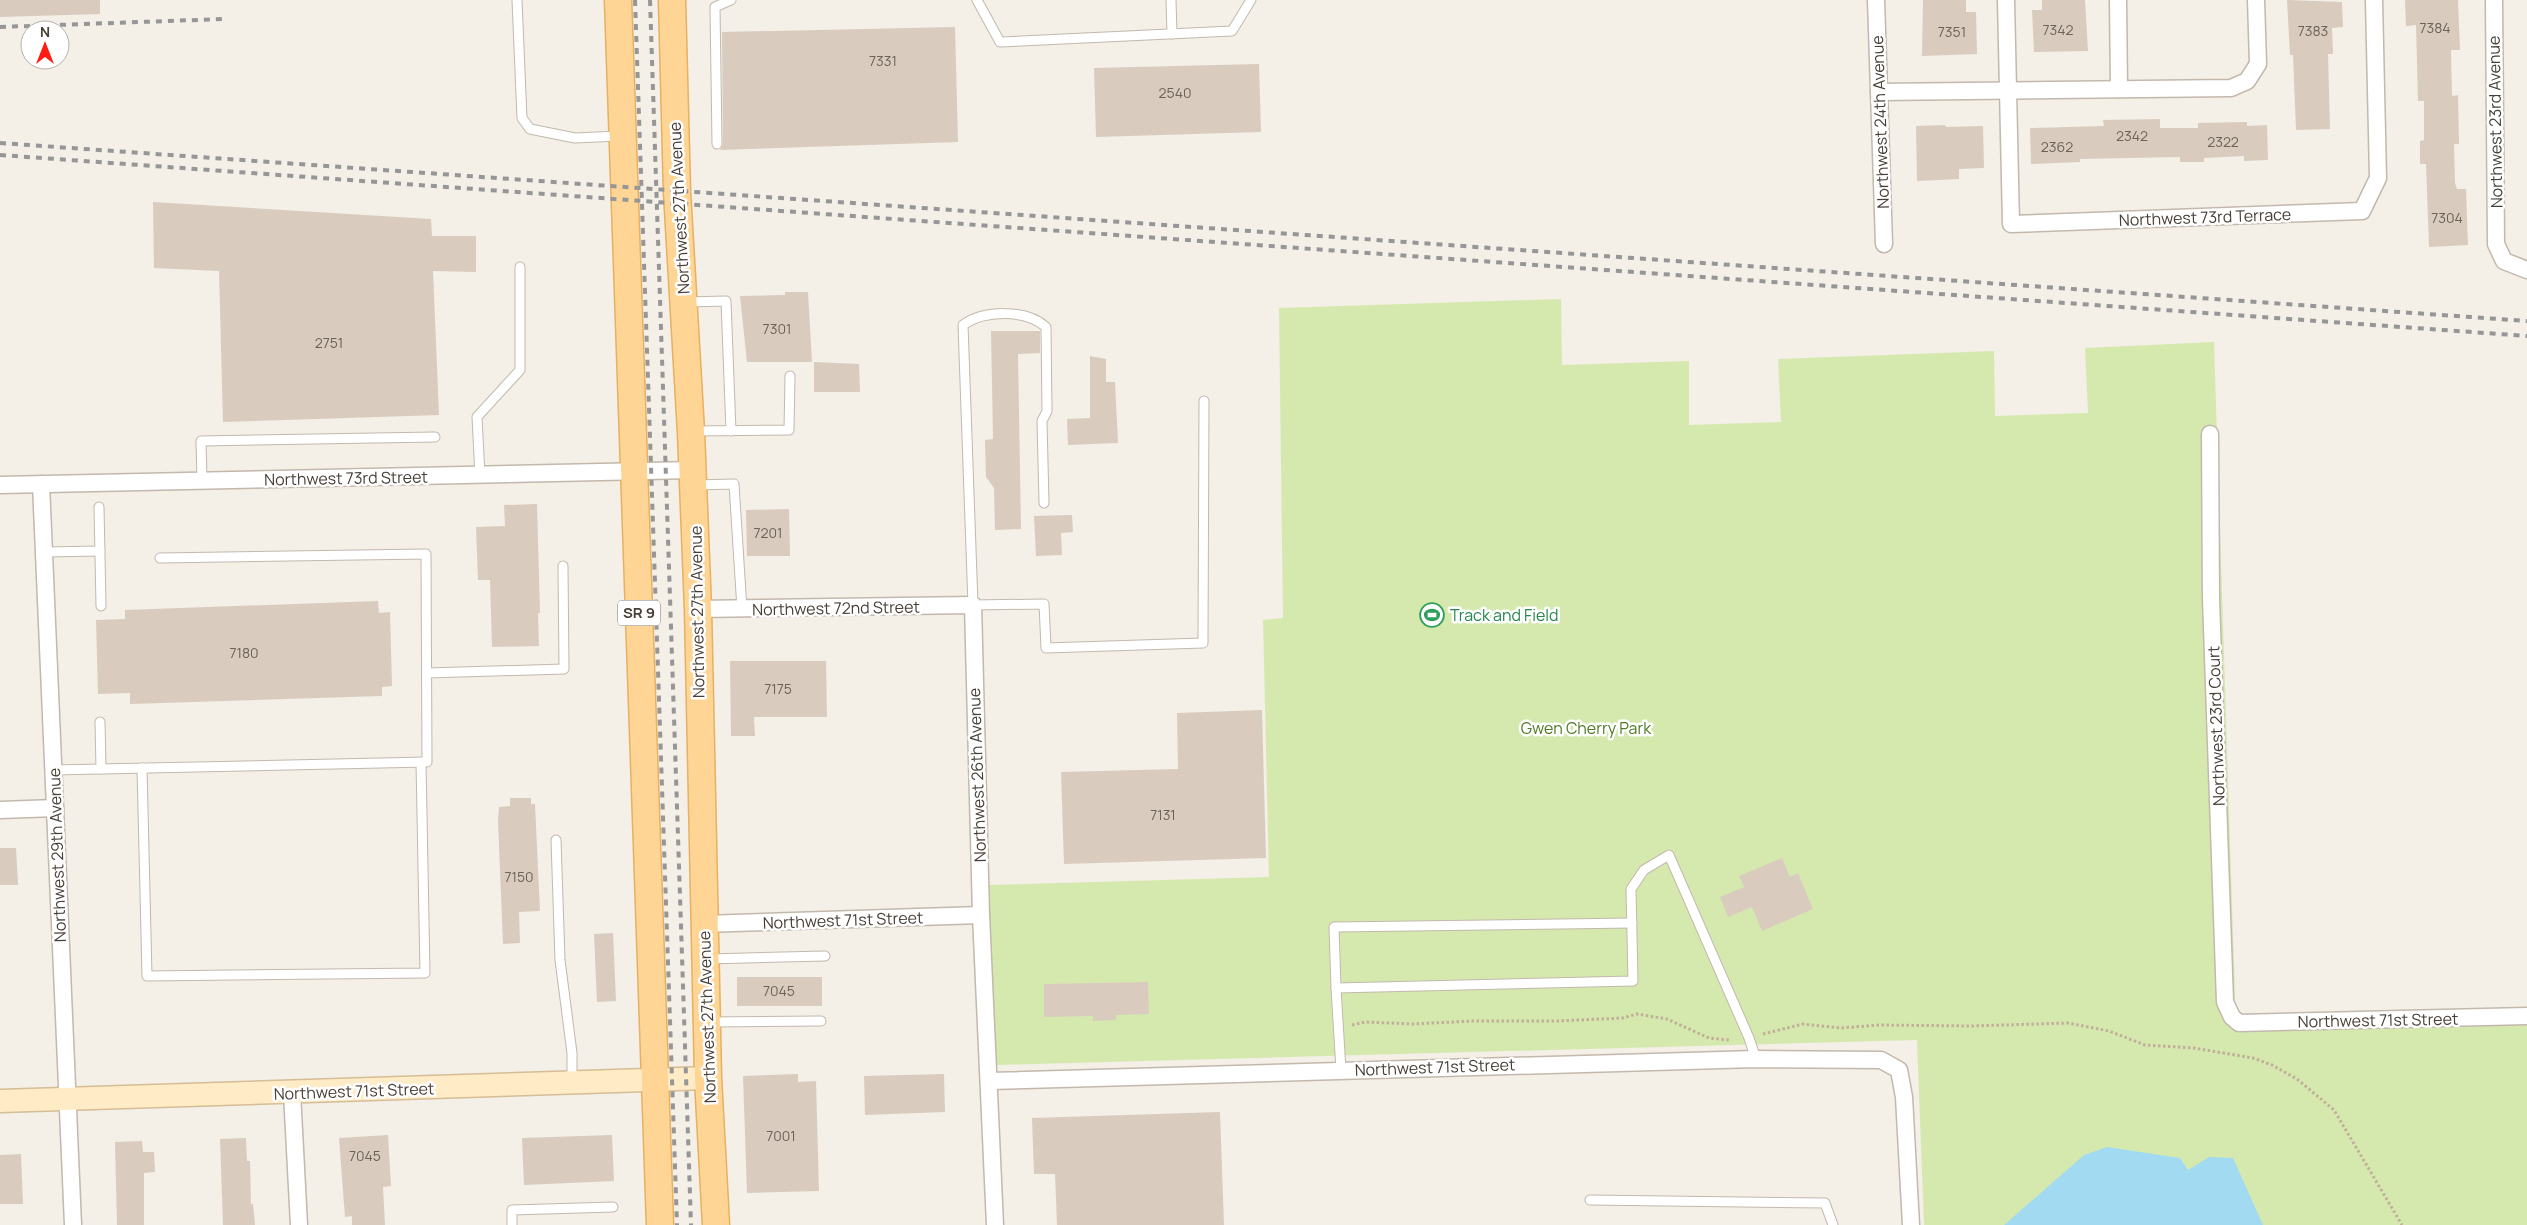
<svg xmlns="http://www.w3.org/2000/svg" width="2527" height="1225" font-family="Manrope,sans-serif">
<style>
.green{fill:#d5e9af}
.water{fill:#a2daf2}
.building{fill:#d9ccbf}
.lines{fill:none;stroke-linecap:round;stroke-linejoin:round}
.lane-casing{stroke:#c3b8ac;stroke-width:11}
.street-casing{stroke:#c3b8ac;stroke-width:19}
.secondary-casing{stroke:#d5bd96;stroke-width:25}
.primary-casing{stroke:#e7b062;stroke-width:29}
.path{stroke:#c2af9a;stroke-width:3;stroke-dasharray:2.5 2.5;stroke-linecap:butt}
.lane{stroke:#fff;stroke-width:9}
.street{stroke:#fff;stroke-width:16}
.secondary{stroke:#ffebc6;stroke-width:22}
.primary{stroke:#ffd595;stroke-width:26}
.rail{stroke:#969696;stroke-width:4;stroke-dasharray:6 6;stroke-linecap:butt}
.labels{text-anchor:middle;stroke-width:5;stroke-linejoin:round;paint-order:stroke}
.number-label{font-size:14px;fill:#6c6258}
.shield{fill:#fff;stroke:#7e7872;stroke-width:1}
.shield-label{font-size:15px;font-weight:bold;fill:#473e36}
.street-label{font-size:16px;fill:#473e36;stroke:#fff}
.leisure-label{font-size:16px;fill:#27864d;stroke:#fff;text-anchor:start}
.park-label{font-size:16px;fill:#507b27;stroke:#fff}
</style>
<rect width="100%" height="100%" fill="#f4efe7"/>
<path class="green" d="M1561,299L1562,365L1689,361V425L1781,422L1778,359L1994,351L1995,416L2088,413L2085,348L2214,342L2236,1028L2527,1018V1225H1924L1917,1040L995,1065L989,885L1269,877L1263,620L1283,618L1279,308Z"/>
<path class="water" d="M2107,1147L2180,1158L2188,1170L2209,1157L2233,1158L2263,1225H2004L2084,1155Z"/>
<g class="building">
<path d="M0,0H100V14L0,17Z"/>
<path d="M1923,0H1966V12H1976L1977,54L1922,56Z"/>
<path d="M2042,0H2085L2088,51L2034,52L2032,10H2042Z"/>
<path d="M2287,0L2342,2L2343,27L2332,28L2333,54H2328L2330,129L2296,130L2293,55H2290Z"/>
<path d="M2405,0H2458L2460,50H2451L2452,96L2458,95L2459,144H2454L2455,183L2457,189H2466L2468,245L2429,247L2426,164H2420V141L2424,140V101H2418L2416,25L2406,26Z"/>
<path d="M955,27L958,142L720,150L723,144L722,32Z"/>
<path d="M1259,64L1261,132L1096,137L1094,68Z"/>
<path d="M2160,119V128H2198V123L2247,122V126L2267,125L2268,160L2244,161V156L2204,158V162H2180V157L2080,159V162L2031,164L2030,128L2104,126L2103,120Z"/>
<path d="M1945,125L1946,127L1983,126L1984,168L1959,169V179L1917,181L1916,126Z"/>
<path d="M153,202L431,219L432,236H476V272L433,271L439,415L223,422L219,271L154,268Z"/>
<path d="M785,292H808L812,362H747L740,296L785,295Z"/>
<path d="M991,331H1040V353L1018,354L1021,529L995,530L994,488L986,477L985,440L993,439Z"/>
<path d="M1090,356L1106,359V382H1115L1118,443L1068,445L1067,419L1090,418Z"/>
<path d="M814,362L859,364L860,392H814Z"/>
<path d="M537,504L540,613H538L539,646L492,647L490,580H478L476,527L505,526L504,505Z"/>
<path d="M789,509L790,556H747L746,510Z"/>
<path d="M1072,515L1073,532L1061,533L1062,555L1036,556L1034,516Z"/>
<path d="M378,601L379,613L390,612L392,686L382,687V696L130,704V693L98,694L96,620L125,619V610Z"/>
<path d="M730,661H826L827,717H754L755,736H731Z"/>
<path d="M1262,710L1266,858L1064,864L1061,772L1178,769L1177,713Z"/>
<path d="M510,798H531V804H535L540,911L519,912L520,943L503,944L498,821L499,807L510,806Z"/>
<path d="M0,848H16L18,885H0Z"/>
<path d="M1782,858L1790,877L1798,873L1813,909L1762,931L1752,907L1728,917L1720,897L1744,887L1739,876Z"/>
<path d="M613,933L616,1001L597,1002L594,934Z"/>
<rect x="737" y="977" width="85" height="29"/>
<path d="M1148,982L1149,1014L1116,1015V1020L1093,1021V1016L1044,1017V984Z"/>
<path d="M798,1074V1082L816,1081L819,1191L747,1193L743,1076Z"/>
<path d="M944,1074L945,1112L865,1115L864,1076Z"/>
<path d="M1220,1112L1224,1225H1057L1055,1174H1034L1032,1118Z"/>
<path d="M388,1135L391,1186L383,1187L385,1225H352V1216L345,1217L339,1138Z"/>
<path d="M612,1135L614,1181L524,1185L522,1138Z"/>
<path d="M246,1138L247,1161H250L251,1204H253L255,1225H223L220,1139Z"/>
<path d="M142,1141L143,1152H154L155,1172L144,1173V1225H117L115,1142Z"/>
<path d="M21,1154L23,1204H0V1155Z"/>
</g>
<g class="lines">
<g class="lane-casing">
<g id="lane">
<path d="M517,0L522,118L530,129L575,138L619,136"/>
<path d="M977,0L1000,42L1232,31L1251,0"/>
<path d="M1171,0L1172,34"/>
<path d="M717,144L715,7L731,0"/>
<path d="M686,302L726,301L731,431"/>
<path d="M694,431L789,430L790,376"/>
<path d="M480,476L477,417L520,370V267"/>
<path d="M202,481L201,441L435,437"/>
<path d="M695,485L734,484L742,609"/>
<path d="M1044,503L1042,421L1047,411L1046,327C1026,309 984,310 963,325L973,605L1044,604L1046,648L1203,643L1204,401"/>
<path d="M99,507L101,606"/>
<path d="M44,552L100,551"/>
<path d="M427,673L564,669L563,566"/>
<path d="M100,722L101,769"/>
<path d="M142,768L147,976L425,973L421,762"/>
<path d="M53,770L427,762L426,554L160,558"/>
<path d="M556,840L560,960L572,1053V1083"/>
<path d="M707,959L825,956"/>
<path d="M1336,988L1334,927L1632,923"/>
<path d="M709,1022L821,1021"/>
<path d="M1341,1070L1336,988L1633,981L1631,889L1644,870L1669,855L1749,1038L1756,1059"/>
<path d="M1590,1200L1825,1203L1833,1225"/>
<path d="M512,1225V1210L613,1207"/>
</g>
</g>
<g class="street-casing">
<g id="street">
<path d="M1876,0L1884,244"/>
<path d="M2006,0L2011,224L2362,211L2378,178L2374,0"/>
<path d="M2118,0L2119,89"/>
<path d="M2494,0L2496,244L2504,261L2527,270"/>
<path d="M1879,92L2231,88L2247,81L2258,64L2256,0"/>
<path d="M2210,434L2211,599L2225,1002L2232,1017L2239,1023L2527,1016"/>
<path d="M41,484L73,1225"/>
<path d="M0,485L693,470"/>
<path d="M698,609L973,605L981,915L995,1225"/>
<path d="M0,810L55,808"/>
<path d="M704,924L981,915"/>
<path d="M990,1081L1756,1059L1881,1060L1899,1070L1904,1097L1911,1225"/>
<path d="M292,1093L299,1225"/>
</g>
</g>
<g class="secondary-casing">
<path id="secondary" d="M0,1101L708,1078"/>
</g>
<g class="primary-casing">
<g id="primary">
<path d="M618,0L660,1225"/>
<path d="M672,0L677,192L691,432L698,609L708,1078L716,1225"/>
</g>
</g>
<g class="path">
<path d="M1352,1025L1365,1022L1414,1024L1472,1021H1557L1623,1018L1637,1014L1667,1019L1709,1038L1730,1040"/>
<path d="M1763,1034L1803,1024L1841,1028L1879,1025L1971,1026L2068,1023L2109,1031L2145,1045L2194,1048L2253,1058L2272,1065L2297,1079L2334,1110L2402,1225"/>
</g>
<use href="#lane" class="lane"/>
<use href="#street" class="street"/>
<use href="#secondary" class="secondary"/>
<use href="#primary" class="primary"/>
<g class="rail">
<path d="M635,0L677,1225"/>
<path d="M650,0L691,1225"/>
<path d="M0,27L224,19"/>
<path d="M0,143L2527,321"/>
<path d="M0,155L2527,336"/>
</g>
</g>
<defs>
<g id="stadium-ring" transform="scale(1.25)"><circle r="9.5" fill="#fff" stroke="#2e9e5b" stroke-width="1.5"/><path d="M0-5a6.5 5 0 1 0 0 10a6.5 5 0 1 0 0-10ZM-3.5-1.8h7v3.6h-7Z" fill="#2e9e5b"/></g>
</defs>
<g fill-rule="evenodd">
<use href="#stadium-ring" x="1432" y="615"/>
</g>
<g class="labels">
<g class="number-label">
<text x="2435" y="33">7384</text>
<text x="2058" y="35">7342</text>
<text x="2313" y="36">7383</text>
<text x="1952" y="37">7351</text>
<text x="883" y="66">7331</text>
<text x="1175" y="98">2540</text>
<text x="2132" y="141">2342</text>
<text x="2223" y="147">2322</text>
<text x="2057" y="152">2362</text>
<text x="2447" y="223">7304</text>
<text x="777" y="334">7301</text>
<text x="329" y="348">2751</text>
<text x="768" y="538">7201</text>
<text x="244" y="658">7180</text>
<text x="778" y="694">7175</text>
<text x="1163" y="820">7131</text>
<text x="519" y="882">7150</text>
<text x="779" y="996">7045</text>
<text x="781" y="1141">7001</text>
<text x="365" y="1161">7045</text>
</g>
<rect class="shield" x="618" y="600.5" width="42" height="25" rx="4"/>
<g class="shield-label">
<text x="639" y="618">SR 9</text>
</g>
<g class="street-label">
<text transform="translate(1880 122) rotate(-92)" y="6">Northwest 24th Avenue</text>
<text transform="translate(2495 122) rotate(-91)" y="6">Northwest 23rd Avenue</text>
<text transform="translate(679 208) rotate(-93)" y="6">Northwest 27th Avenue</text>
<text transform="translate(2205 217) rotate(-2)" y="6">Northwest 73rd Terrace</text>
<text transform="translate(346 478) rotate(-1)" y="6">Northwest 73rd Street</text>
<text transform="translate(836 608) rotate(-1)" y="6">Northwest 72nd Street</text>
<text transform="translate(697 612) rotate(-91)" y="6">Northwest 27th Avenue</text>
<text transform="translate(2216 726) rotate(-92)" y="6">Northwest 23rd Court</text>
<text transform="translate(977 775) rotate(-92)" y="6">Northwest 26th Avenue</text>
<text transform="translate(57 855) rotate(-92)" y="6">Northwest 29th Avenue</text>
<text transform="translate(843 920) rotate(-2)" y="6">Northwest 71st Street</text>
<text transform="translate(707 1017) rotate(-92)" y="6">Northwest 27th Avenue</text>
<text transform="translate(2378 1020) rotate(-1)" y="6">Northwest 71st Street</text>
<text transform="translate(1435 1067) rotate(-2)" y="6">Northwest 71st Street</text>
<text transform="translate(354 1091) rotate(-2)" y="6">Northwest 71st Street</text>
</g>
<g class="leisure-label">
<text x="1450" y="621">Track and Field</text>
</g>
<g class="park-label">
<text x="1586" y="734">Gwen Cherry Park</text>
</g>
</g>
<g transform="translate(45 45)"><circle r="24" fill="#ffffff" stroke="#b5b2af"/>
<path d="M0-4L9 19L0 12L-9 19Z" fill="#ff1c13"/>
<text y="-8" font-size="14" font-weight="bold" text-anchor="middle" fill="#473e36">N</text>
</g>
</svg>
